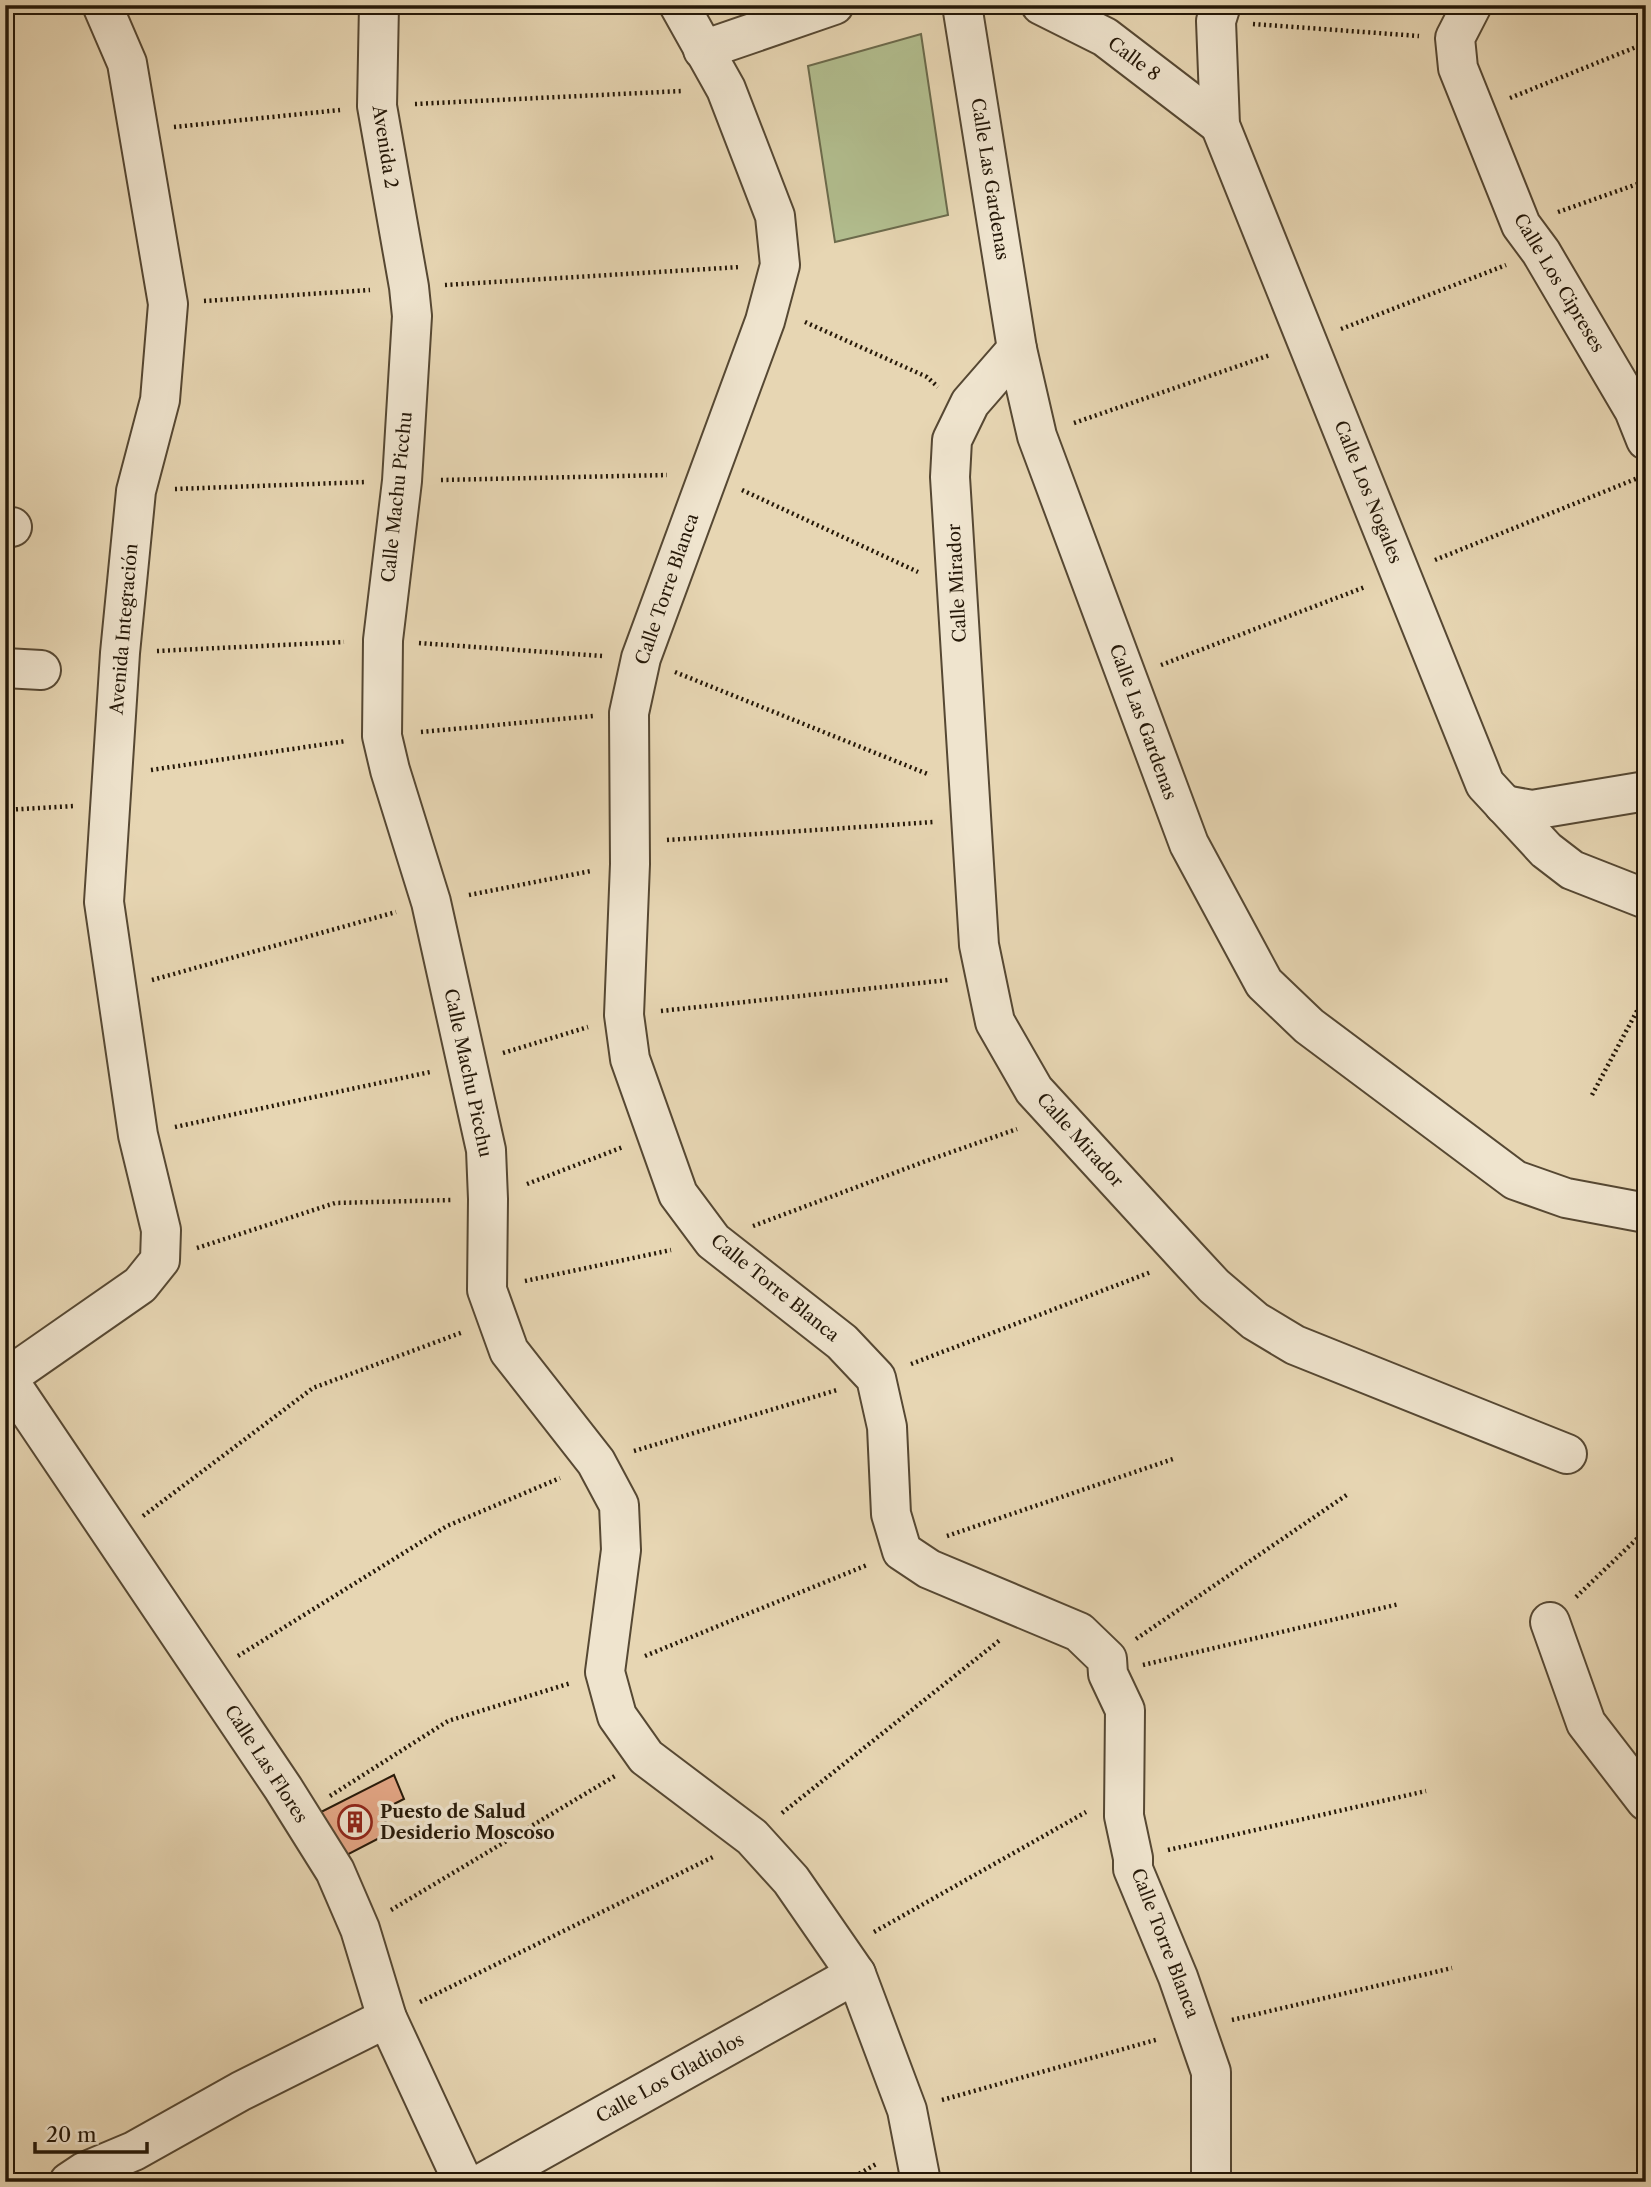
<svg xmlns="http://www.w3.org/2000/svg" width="1651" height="2187" font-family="'Libre Caslon Text',serif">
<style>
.green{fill:#b2be8f;stroke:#6c6b4c;stroke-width:2}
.building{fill:#e4a685;stroke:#251808;stroke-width:2}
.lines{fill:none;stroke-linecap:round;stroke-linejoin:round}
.minor-casing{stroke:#564833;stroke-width:42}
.path{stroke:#251808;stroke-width:4.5;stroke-dasharray:2 3.5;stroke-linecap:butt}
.minor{stroke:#efe4ce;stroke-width:38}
.labels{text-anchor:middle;stroke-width:7;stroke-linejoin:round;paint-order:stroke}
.street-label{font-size:18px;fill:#251808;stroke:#efe4ce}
.poi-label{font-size:18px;font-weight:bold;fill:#251808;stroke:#efe4ce;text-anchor:start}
</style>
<rect width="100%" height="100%" fill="#e7d6b3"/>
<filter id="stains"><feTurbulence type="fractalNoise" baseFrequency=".00286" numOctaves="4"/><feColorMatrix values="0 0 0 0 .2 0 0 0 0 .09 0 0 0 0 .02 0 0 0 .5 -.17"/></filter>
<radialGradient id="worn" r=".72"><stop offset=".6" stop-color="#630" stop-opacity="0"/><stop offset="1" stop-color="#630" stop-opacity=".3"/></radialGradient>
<path class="green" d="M921,34L948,215L835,242L808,66Z"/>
<path class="building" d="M394,1775L404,1799L380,1811L391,1832L341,1858L319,1813Z"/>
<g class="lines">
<g class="minor-casing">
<g id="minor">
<path d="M379,5L377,106L409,287L412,316L402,481L383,640L382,736L390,770L431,902L486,1150L488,1199L487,1290L509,1351L596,1462L619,1505L621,1550L605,1672L617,1716L646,1757L752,1837L791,1880L856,1974L907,2110L921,2182"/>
<path d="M679,5L726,89L775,216L780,265L765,321L641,658L629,713L630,864L624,1015L630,1059L678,1194L713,1241L842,1342L876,1378L887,1427L891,1514L902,1551L929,1569L1079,1632L1107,1659L1108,1674L1125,1710L1124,1816L1133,1858V1869L1178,1977L1211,2072V2182"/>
<path d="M962,5L1017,349L1037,436L1189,844L1264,983L1309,1026L1515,1180L1566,1198L1646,1213"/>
<path d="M1041,5L1105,37L1220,125"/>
<path d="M1221,5L1216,21L1220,125L1485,784L1546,850L1572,870L1646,899"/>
<path d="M1472,5L1455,38L1458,68L1521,225L1541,252L1634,410L1646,440"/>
<path d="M703,50L834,5"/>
<path d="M1017,349L970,403L952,440L950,477L979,945L995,1022L1034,1090L1188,1258L1214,1286L1255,1321L1295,1345L1567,1454"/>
<path d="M5,528L12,527"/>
<path d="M5,668L41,670"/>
<path d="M1504,805L1532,810L1646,791"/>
<path d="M7,1378L283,1788L335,1871L360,1929L387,2018L463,2182"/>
<path d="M5,1379L140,1285L160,1260L161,1230L138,1135L104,902L120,653L136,491L160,400L168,304L127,63L102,5"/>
<path d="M1550,1622L1586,1723L1646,1801"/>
<path d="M69,2182L84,2172L134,2151L241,2091L387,2018"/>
<path d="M484,2182L856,1974"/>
</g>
</g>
<g class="path">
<path d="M1253,24L1419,36"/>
<path d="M1510,98L1646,43"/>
<path d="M415,104L682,91"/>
<path d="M174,127L340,110"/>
<path d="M1558,212L1646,181"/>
<path d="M445,285L740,267"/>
<path d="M204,301L370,290"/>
<path d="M805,322L927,377L938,387"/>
<path d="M1341,329L1506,265"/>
<path d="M1074,423L1270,355"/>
<path d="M441,480L667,475"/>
<path d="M175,489L366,482"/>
<path d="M742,490L918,572"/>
<path d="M1435,560L1638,478"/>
<path d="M419,643L602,656"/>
<path d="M157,651L344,642"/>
<path d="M1161,665L1365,587"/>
<path d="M675,672L930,775"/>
<path d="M421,732L593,716"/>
<path d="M151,770L346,741"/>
<path d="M5,810L74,806"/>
<path d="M667,840L934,822"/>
<path d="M469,895L591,871"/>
<path d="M152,980L396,912"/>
<path d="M661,1011L948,980"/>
<path d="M503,1053L588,1027"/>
<path d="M1592,1095L1646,994"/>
<path d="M175,1127L430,1072"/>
<path d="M527,1184L623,1147"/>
<path d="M753,1226L926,1161L1017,1129"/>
<path d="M197,1248L335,1203L451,1200"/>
<path d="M525,1281L671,1250"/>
<path d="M911,1364L1151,1272"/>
<path d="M634,1451L837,1390"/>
<path d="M143,1516L313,1388L463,1332"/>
<path d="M947,1536L1173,1459"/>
<path d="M1576,1597L1646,1530"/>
<path d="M1136,1639L1348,1494"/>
<path d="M238,1656L447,1526L560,1478"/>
<path d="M645,1656L867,1565"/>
<path d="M1143,1665L1399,1604"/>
<path d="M330,1796L448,1721L571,1683"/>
<path d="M782,1813L1000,1640"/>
<path d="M1168,1850L1426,1791"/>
<path d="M391,1910L615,1776"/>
<path d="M874,1932L1086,1812"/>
<path d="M420,2002L713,1857"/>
<path d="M1232,2020L1452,1968"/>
<path d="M942,2100L1159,2039"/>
<path d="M845,2182L878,2163"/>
</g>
<use href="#minor" class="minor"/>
</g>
<defs>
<g id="building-ring" transform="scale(1.75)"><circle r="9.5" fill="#efe4ce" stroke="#8f2418" stroke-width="1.5"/><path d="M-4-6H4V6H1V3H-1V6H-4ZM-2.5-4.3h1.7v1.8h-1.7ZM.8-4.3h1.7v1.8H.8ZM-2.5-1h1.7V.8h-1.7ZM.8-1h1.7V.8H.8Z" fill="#8f2418"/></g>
</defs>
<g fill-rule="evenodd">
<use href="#building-ring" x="355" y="1822"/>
</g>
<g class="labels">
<g class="street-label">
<text transform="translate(1134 59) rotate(37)" y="6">Calle 8</text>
<text transform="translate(385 147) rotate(81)" y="6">Avenida 2</text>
<text transform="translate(990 179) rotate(81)" y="6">Calle Las Gardenas</text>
<text transform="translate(1559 283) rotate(59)" y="6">Calle Los Cipreses</text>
<text transform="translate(1368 492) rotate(68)" y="6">Calle Los Nogales</text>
<text transform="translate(397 497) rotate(-84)" y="6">Calle Machu Picchu</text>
<text transform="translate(957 583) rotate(-93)" y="6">Calle Mirador</text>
<text transform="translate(667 589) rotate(-71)" y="6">Calle Torre Blanca</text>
<text transform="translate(124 629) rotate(-85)" y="6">Avenida Integración</text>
<text transform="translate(1143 722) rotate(70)" y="6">Calle Las Gardenas</text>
<text transform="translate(468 1073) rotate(78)" y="6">Calle Machu Picchu</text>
<text transform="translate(1080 1140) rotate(48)" y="6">Calle Mirador</text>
<text transform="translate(775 1288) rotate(39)" y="6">Calle Torre Blanca</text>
<text transform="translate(266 1764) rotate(57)" y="6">Calle Las Flores</text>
<text transform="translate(1165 1943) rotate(69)" y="6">Calle Torre Blanca</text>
<text transform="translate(670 2078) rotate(-29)" y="6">Calle Los Gladiolos</text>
</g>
<g class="poi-label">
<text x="380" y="1818">Puesto de Salud<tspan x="380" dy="21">Desiderio Moscoso</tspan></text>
</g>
</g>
<rect width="1651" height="2187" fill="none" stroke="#e7d6b3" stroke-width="28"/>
<rect x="7" y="7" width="1637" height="2173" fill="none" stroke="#251808" stroke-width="3.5"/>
<rect x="14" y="14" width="1623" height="2159" fill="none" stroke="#251808" stroke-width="2"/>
<path d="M35 2142v10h112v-10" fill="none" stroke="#251808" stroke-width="3.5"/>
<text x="46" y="2142" font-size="21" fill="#251808" stroke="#efe4ce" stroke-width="5" paint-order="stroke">20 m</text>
<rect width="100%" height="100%" filter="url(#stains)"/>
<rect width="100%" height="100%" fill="url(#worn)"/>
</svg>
